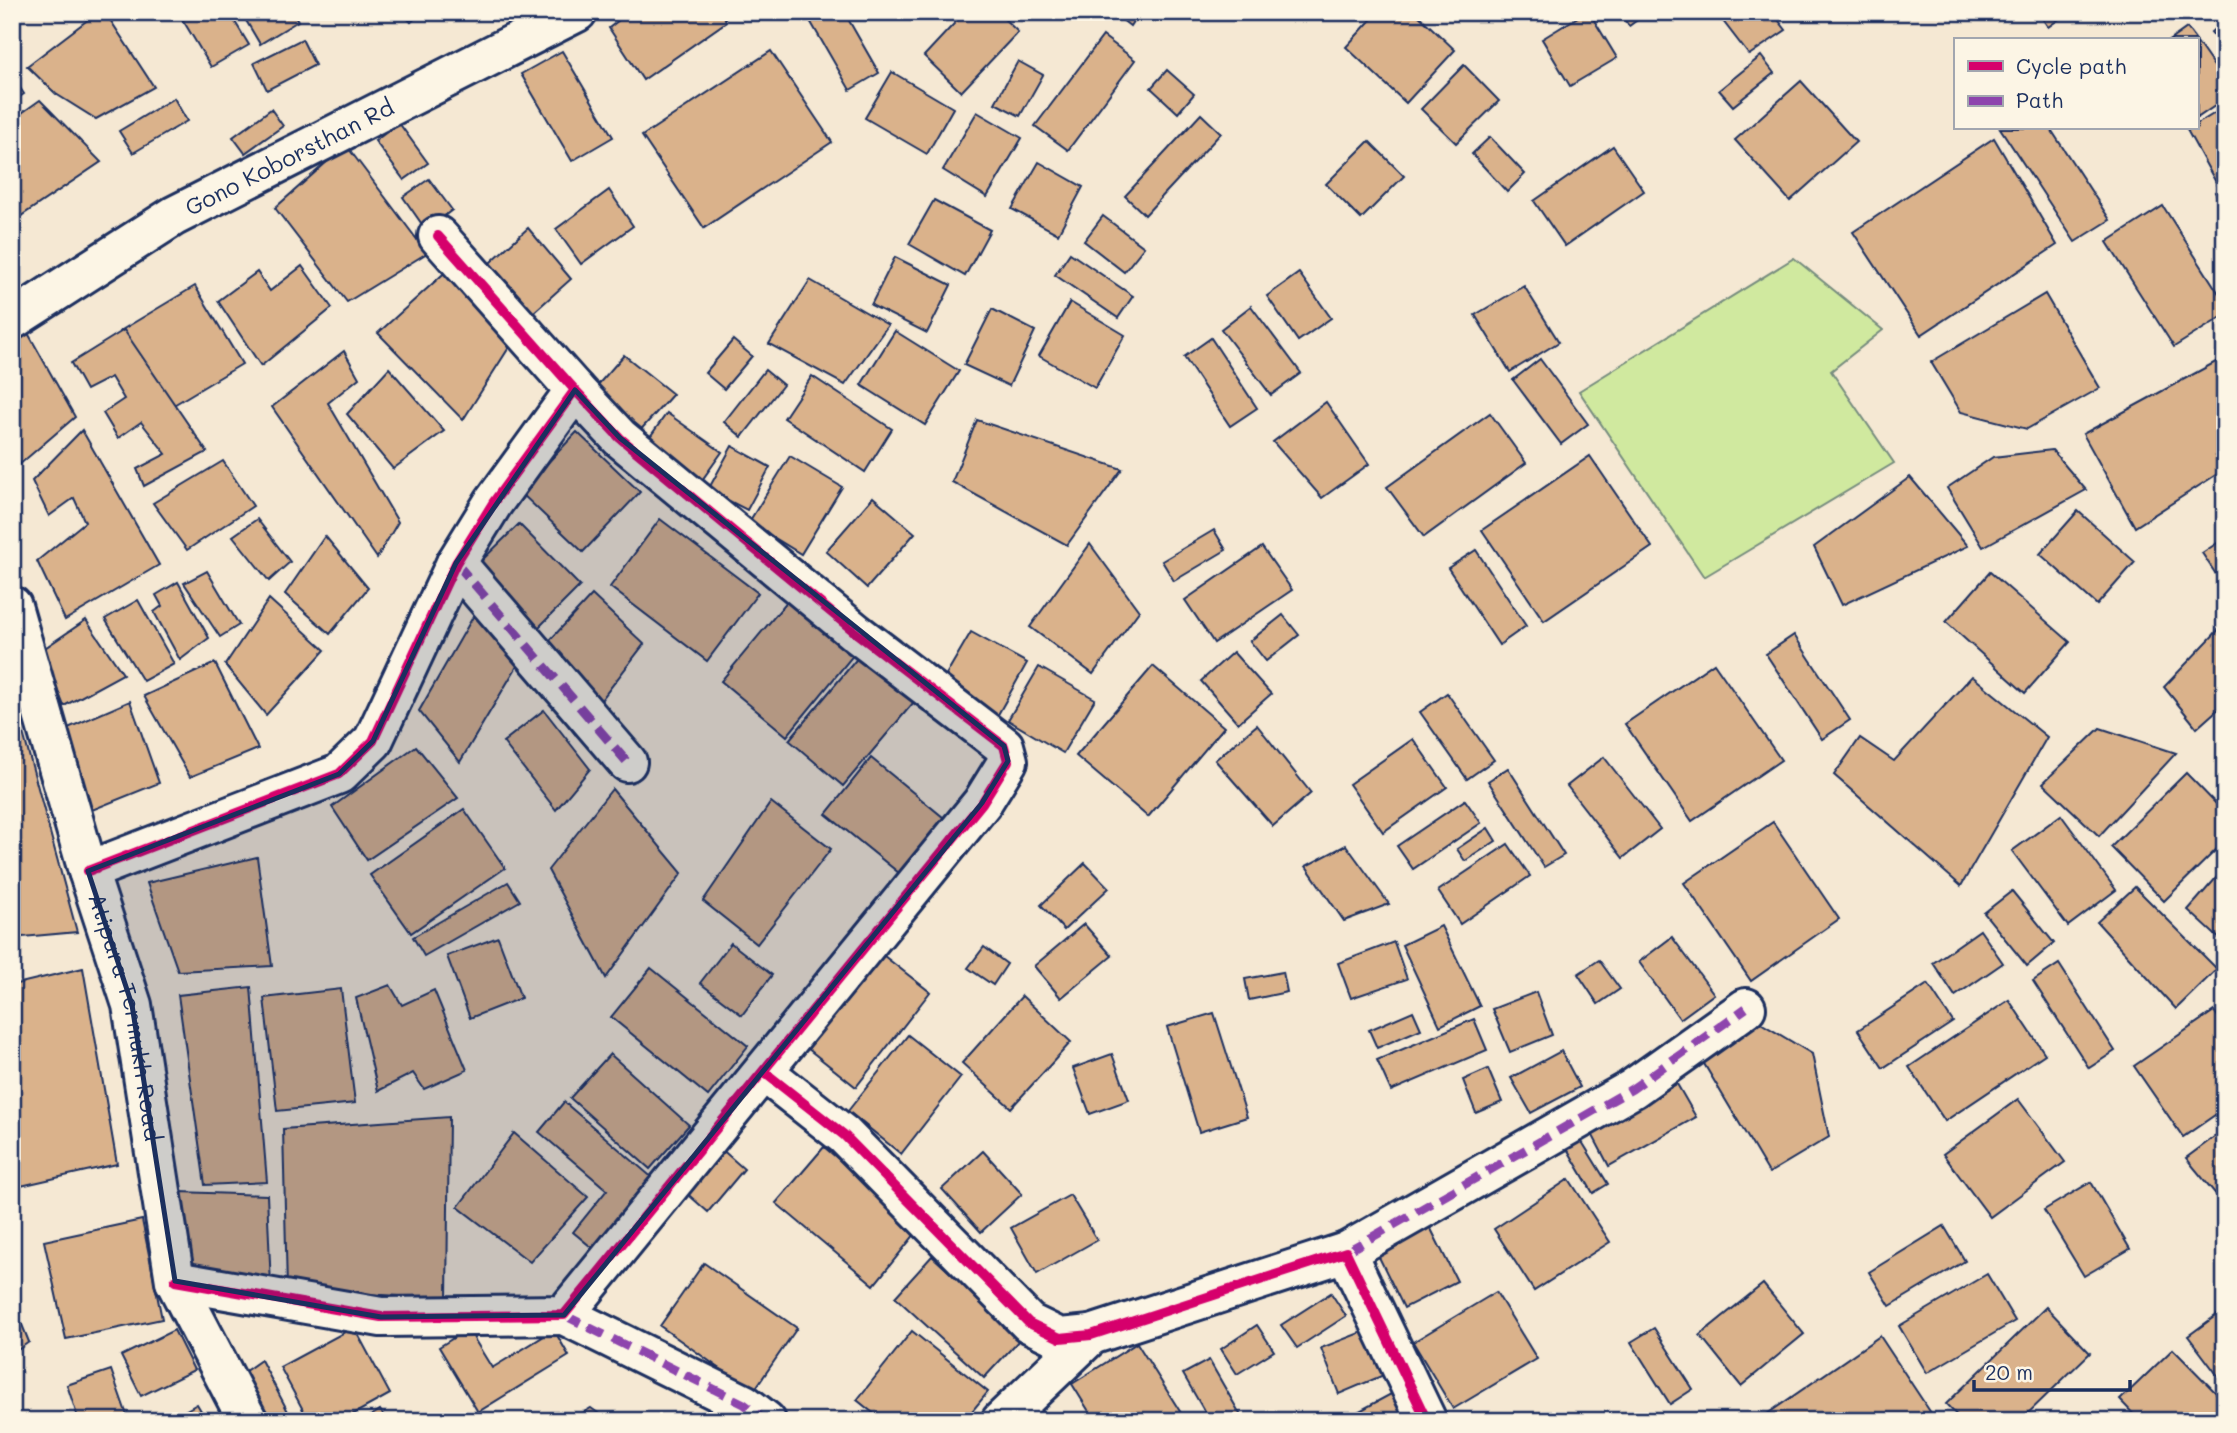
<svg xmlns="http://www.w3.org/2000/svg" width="2237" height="1433" font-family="Mali,sans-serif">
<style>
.green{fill:#d0e99f;stroke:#768c7e;stroke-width:2}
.building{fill:#dab28b;stroke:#1b2f5e;stroke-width:2}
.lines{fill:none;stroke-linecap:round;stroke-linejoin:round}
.minor-casing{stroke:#1b2f5e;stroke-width:44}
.secondary-casing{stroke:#1b2f5e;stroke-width:44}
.minor{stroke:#fcf5e5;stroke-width:38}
.secondary{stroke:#fcf5e5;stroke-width:38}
.quiet{stroke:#8e44ad;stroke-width:9;stroke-dasharray:18 9;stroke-linecap:butt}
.cycleway-casing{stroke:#fcf5e5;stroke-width:15}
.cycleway{stroke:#d6006c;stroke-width:10}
.marked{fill:#1b2f5e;fill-opacity:0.2;stroke:#1b2f5e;stroke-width:5;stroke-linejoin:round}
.labels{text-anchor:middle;stroke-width:7;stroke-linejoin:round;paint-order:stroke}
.street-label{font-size:23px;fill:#1b2f5e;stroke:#fcf5e5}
</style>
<rect width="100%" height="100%" fill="#f5e8d3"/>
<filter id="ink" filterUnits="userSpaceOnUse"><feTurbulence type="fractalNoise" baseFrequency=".0143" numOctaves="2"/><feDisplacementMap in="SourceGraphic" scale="14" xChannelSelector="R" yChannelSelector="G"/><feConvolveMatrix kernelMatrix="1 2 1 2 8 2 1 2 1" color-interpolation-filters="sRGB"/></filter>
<g filter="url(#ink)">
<path class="green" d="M1794,258L1883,330L1831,371L1894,463L1704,577L1579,391Z"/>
<g class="building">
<path d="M98,12H105L154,87L96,119L56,94L27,66Z"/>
<path d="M178,12H229L249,45L211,67Z"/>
<path d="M241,12H293L298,21L260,44Z"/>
<path d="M401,12H422L411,22Z"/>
<path d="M629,12H723L726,22L643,80L609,28Z"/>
<path d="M805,12H844L879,73L850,90Z"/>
<path d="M965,12H997L1018,32L961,92L924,56Z"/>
<path d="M1112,12H1139L1130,26Z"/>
<path d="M1378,12H1415L1455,50L1406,103L1346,47Z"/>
<path d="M1586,12H1589L1617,58L1570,86L1542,39Z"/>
<path d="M1619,12H1648L1629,26Z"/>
<path d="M1716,12H1772L1786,30L1749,55Z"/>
<path d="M1798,12H1812L1805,19Z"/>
<path d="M2038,12H2069L2048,27Z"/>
<path d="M2225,20V49L2211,32Z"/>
<path d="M2187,28L2196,40H2170Z"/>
<path d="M1103,36L1135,60L1068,150L1035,126Z"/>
<path d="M302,39L315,65L267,90L254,63Z"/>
<path d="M2197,42L2225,82V99L2197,118Z"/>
<path d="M562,51L613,137L572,161L521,74Z"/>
<path d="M771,51L832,142L704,228L642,136Z"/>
<path d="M1761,56L1774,73L1733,106L1719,90Z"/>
<path d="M1018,61L1043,75L1020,116L995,103Z"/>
<path d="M1464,65L1499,101L1456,143L1421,109Z"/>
<path d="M1167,70L1194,94L1178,113L1151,88Z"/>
<path d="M892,72L953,108L927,154L865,118Z"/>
<path d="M12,76L24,94L12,102Z"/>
<path d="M1801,81L1856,142L1790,201L1735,140Z"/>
<path d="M174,98L187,121L133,153L119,131Z"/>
<path d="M40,100L101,162L12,222V120Z"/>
<path d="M2225,107V181L2218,186L2187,130L2197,128V124Z"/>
<path d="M271,109L283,126L245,153L233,137Z"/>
<path d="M977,112L1022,138L987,197L943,170Z"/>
<path d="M1201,114L1221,133L1145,215L1125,196Z"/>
<path d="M399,123L428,163L404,180L375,141Z"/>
<path d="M2000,128H2050L2110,220L2075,242Z"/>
<path d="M1490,137L1525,174L1507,192L1472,154Z"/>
<path d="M1994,138L2057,245L1921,335L1853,232Z"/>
<path d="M1369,141L1404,176L1361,219L1326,184Z"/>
<path d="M346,145L427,253L347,302L275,208Z"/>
<path d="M1613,146L1644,191L1565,246L1534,201Z"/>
<path d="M1039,162L1083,187L1058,234L1012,209Z"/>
<path d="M429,179L452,210L426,230L403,197Z"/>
<path d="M2225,186V209L2215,192Z"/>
<path d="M609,190L633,226L581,264L556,229Z"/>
<path d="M934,200L990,230L965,276L909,244Z"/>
<path d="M2163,206L2225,303V315L2174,347L2107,242Z"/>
<path d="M1103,216L1144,247L1124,272L1084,241Z"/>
<path d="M528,228L571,279L525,320L480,272Z"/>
<path d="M1070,253L1133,296L1118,318L1055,275Z"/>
<path d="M895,257L951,285L927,333L871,305Z"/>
<path d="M302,266L332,308L261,366L218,301L257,272L270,291Z"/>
<path d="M451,267L515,338L463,420L378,333Z"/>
<path d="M1299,273L1331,318L1298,341L1267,296Z"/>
<path d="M810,280L888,325L845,385L769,344Z"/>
<path d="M195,286L242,364L167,409L120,331Z"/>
<path d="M1524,286L1559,342L1510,372L1475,315Z"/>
<path d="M2045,294L2100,388L2027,429L1961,412L1931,362Z"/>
<path d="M1070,302L1125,335L1095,388L1039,356Z"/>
<path d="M1251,306L1301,373L1271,395L1221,329Z"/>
<path d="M992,309L1035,331L1009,386L964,365Z"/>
<path d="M124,330L207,452L144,486L137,469L166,454L141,422L118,438L103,413L124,399L111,377L86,390L71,363Z"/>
<path d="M895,331L959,371L925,425L861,385Z"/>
<path d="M28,333L75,417L19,465L12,452V346Z"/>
<path d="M1211,338L1257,408L1230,426L1184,357Z"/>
<path d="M733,340L752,356L724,389L705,373Z"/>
<path d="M344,351L359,378L328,403L398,522L377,558L272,407Z"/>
<path d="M624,355L673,394L636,435L589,395Z"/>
<path d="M2225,357V469L2135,527L2083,434Z"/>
<path d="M1540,359L1588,424L1561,444L1513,380Z"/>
<path d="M389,368L444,431L393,469L347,414Z"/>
<path d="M765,370L783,385L742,437L724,422Z"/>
<path d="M812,376L892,429L865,472L784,418Z"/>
<path d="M1326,402L1369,464L1322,498L1273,442Z"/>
<path d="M667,413L722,452L702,480L647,441Z"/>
<path d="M1490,413L1526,463L1424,537L1387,487Z"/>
<path d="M977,420L1122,469L1067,545L952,482Z"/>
<path d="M82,430L159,565L65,620L37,561L85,522L74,498L49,516L32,481Z"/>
<path d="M577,432L640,492L583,552L520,492Z"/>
<path d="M732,446L770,467L747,510L708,490Z"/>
<path d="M2052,450L2086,490L1983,547L1947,488L1993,457Z"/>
<path d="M790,456L842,487L801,554L749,522Z"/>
<path d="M1590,456L1652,547L1544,621L1482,530Z"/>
<path d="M223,461L253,506L187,550L153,503Z"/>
<path d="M1910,477L1968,546L1842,605L1814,547Z"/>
<path d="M873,497L915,533L867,588L826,551Z"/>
<path d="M2078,511L2135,562L2097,605L2040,554Z"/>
<path d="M257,519L290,562L269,581L233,536Z"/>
<path d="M660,519L758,593L707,661L610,587Z"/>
<path d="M519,524L580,586L534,632L473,569Z"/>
<path d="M1214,530L1226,550L1174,581L1162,561Z"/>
<path d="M325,536L368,588L330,634L285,594Z"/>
<path d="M2225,538V588L2202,553Z"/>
<path d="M1090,544L1139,611L1093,674L1030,627Z"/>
<path d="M1262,547L1292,590L1214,643L1185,600Z"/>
<path d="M1476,550L1526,626L1499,645L1448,568Z"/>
<path d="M207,571L239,625L220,637L184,583Z"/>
<path d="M1990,572L2070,642L2025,693L1946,622Z"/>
<path d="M178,582L209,638L180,660L154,612L162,606L156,595Z"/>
<path d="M592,595L644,644L575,734L524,668Z"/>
<path d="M269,599L325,650L266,715L225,665Z"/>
<path d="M789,599L855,653L787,736L721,681Z"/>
<path d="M138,600L174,664L143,681L105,619Z"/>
<path d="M474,615L529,646L460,762L419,711Z"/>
<path d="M1283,615L1299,635L1266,661L1250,641Z"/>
<path d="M86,620L123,674L64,706L42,650Z"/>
<path d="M2223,625L2225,703L2197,728L2164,687Z"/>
<path d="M971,632L1027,663L996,718L940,685Z"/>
<path d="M1794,635L1850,720L1822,739L1766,654Z"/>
<path d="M865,649L919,696L843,786L789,740Z"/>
<path d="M1233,652L1271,694L1238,723L1201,681Z"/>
<path d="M215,663L258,749L190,777L144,696Z"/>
<path d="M1714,663L1781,760L1692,821L1625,724Z"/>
<path d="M1153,666L1224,727L1148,817L1076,756Z"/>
<path d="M1039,667L1095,699L1063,753L1008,720Z"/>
<path d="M1972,676L2047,737L1961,886L1834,775L1860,738L1894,761Z"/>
<path d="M1447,693L1494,760L1467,779L1420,712Z"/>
<path d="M130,701L159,783L92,810L61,731Z"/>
<path d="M544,710L590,769L556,810L503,742Z"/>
<path d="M1257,725L1311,793L1273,826L1215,760Z"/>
<path d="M2100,728L2176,753L2099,836L2043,783Z"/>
<path d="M22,729L77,932L12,938V733Z"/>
<path d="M1413,739L1447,787L1383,832L1349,784Z"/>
<path d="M416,746L458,798L367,860L332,807Z"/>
<path d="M1604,757L1660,829L1623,858L1567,786Z"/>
<path d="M871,758L944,818L899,873L826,814Z"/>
<path d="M1508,768L1564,855L1544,867L1488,781Z"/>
<path d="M2186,773L2225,813V841L2164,901L2111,847Z"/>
<path d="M612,789L682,873L606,978L548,870Z"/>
<path d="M1465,800L1481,823L1413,869L1397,846Z"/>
<path d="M771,802L831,849L757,944L703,901Z"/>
<path d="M464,809L505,868L411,933L370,875Z"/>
<path d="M2061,815L2116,890L2068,926L2012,851Z"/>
<path d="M1773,822L1839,919L1751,981L1684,883Z"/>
<path d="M1488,828L1496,841L1465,861L1457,849Z"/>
<path d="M1508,844L1530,876L1460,924L1438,891Z"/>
<path d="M1346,845L1389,904L1344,921L1306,866Z"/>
<path d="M257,857L272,966L178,971L147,883Z"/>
<path d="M1085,863L1109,888L1064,930L1041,905Z"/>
<path d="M2217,877L2225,884V944L2188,910Z"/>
<path d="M508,882L520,901L424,956L413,937Z"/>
<path d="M2135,887L2217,969L2176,1009L2097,922Z"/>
<path d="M2012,891L2054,943L2027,966L1984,913Z"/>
<path d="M1084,924L1112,956L1061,998L1034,966Z"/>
<path d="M1441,926L1480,1006L1440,1026L1402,945Z"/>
<path d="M1980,930L2003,963L1955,996L1933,963Z"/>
<path d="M498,937L521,998L470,1018L447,956Z"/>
<path d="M1672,937L1714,994L1680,1019L1639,962Z"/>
<path d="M1394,942L1407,979L1351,998L1338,963Z"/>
<path d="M731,943L772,975L742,1015L700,983Z"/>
<path d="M870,945L930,992L856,1087L802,1044Z"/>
<path d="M984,947L1007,964L993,985L968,968Z"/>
<path d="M1599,960L1620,989L1598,1004L1578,974Z"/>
<path d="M2059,964L2115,1051L2089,1068L2033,981Z"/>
<path d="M83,968L117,1164L12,1188V985Z"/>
<path d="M651,968L748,1046L708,1096L611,1017Z"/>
<path d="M1283,972L1287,992L1249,1000L1245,979Z"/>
<path d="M1928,984L1953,1022L1883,1068L1858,1030Z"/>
<path d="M390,985L402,1005L434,990L467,1070L424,1089L413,1073L378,1091L356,998Z"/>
<path d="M251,987L267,1182L205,1185L178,995Z"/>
<path d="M341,989L355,1103L277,1111L264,998Z"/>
<path d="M1536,992L1552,1035L1510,1052L1492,1009Z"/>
<path d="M1022,996L1071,1042L1011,1108L962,1063Z"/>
<path d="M2009,1000L2045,1054L1945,1121L1909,1067Z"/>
<path d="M1413,1011L1421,1029L1377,1048L1369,1030Z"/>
<path d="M2214,1011L2225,1027V1108L2183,1137L2134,1066Z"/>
<path d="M1214,1013L1247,1117L1199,1132L1167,1027Z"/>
<path d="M1474,1019L1487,1050L1391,1091L1377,1060Z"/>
<path d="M1759,1022L1812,1054L1829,1137L1769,1173L1700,1057Z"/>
<path d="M908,1035L961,1077L901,1154L848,1111Z"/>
<path d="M1561,1051L1580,1087L1531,1113L1511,1078Z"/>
<path d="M610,1054L689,1125L650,1169L570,1098Z"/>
<path d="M1112,1054L1129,1100L1090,1114L1073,1068Z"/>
<path d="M1488,1069L1502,1102L1476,1113L1463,1080Z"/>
<path d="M1677,1084L1696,1117L1609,1166L1591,1132Z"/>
<path d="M2018,1099L2065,1162L1990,1217L1943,1154Z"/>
<path d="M564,1102L655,1180L596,1251L573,1232L607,1190L539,1132Z"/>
<path d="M449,1117L447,1299L287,1289L283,1129Z"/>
<path d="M2225,1129V1202L2223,1203L2186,1158Z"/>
<path d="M1576,1132L1608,1184L1593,1193L1562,1140Z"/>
<path d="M514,1133L588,1197L530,1262L458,1207Z"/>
<path d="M719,1147L744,1169L708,1212L683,1190Z"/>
<path d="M824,1147L920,1228L874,1285L776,1203Z"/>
<path d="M983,1151L1022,1194L981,1232L942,1189Z"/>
<path d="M1569,1179L1610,1242L1534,1291L1494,1229Z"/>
<path d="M2091,1182L2130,1249L2084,1276L2044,1210Z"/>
<path d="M180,1192L267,1195L271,1286L190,1273Z"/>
<path d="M1070,1195L1097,1240L1037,1274L1011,1228Z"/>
<path d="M142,1220L162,1319L66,1339L44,1241Z"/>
<path d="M1429,1225L1457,1281L1404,1308L1376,1251Z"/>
<path d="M1944,1226L1965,1261L1890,1306L1869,1272Z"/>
<path d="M932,1256L1021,1338L984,1378L895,1297Z"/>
<path d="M704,1263L797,1328L753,1392L660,1326Z"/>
<path d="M1987,1274L2015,1321L1927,1373L1899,1326Z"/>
<path d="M1763,1284L1804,1334L1741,1386L1700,1335Z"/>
<path d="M1496,1292L1537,1359L1453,1409L1413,1342Z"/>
<path d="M1331,1293L1346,1316L1297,1348L1281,1325Z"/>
<path d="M12,1300L29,1342L12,1354Z"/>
<path d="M2046,1307L2090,1353L2020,1421H1962L1946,1404Z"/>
<path d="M2225,1309V1385L2188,1336Z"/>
<path d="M1257,1325L1274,1351L1237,1374L1221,1349Z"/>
<path d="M1380,1325L1398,1369L1339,1394L1321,1348Z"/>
<path d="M354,1327L390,1394L341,1421H309L280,1367Z"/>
<path d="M1654,1328L1693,1389L1670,1404L1631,1342Z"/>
<path d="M468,1329L492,1368L554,1330L569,1356L478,1412L439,1347Z"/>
<path d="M174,1330L194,1370L141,1396L121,1356Z"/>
<path d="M912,1331L988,1392L964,1421H883L857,1400Z"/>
<path d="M1880,1336L1933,1416L1927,1421H1757Z"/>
<path d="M1137,1343L1186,1421H1095L1072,1384Z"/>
<path d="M2173,1349L2225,1402V1421H2140L2120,1400Z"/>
<path d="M261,1360L293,1421H267L241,1374Z"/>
<path d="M1209,1360L1244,1421H1210L1183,1374Z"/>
<path d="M111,1370L129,1421H79L67,1385Z"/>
<path d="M1404,1387L1411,1421H1341Z"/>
<path d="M197,1404L207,1421H167Z"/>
<path d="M591,1408L609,1421H569Z"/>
<path d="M380,1410L387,1421H363Z"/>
<path d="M1492,1413L1496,1421H1477Z"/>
<path d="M1532,1414L1536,1421H1519Z"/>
</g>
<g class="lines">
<g class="minor-casing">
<g id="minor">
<path id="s1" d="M12,320L174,216L577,12"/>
<path d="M456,563L627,762"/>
<path d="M88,871L339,774L373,741L456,563L493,503L575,390L438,236"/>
<path d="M764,1072L844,1135L1029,1323L1060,1338L1091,1335L1346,1252L1427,1421"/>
<path d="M1346,1252L1632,1089L1746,1008"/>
<path d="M175,1281L381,1317L564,1315L982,803L1008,761L1004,746L855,632L620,438L575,390"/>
<path d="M564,1315L744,1404L766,1421"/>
<path d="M1001,1421L1091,1335"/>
</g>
</g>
<g class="secondary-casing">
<g id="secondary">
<path id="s2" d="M12,606L88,871L132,1005L175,1281L248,1421"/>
</g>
</g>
<use href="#minor" class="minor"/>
<use href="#secondary" class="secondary"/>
<g class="quiet">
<path d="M456,563L627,762"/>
<path d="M1346,1252L1632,1089L1746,1008"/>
<path d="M564,1315L744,1404L766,1421"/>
</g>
<g class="cycleway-casing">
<g id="cycleway">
<path d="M88,871L339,774L373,741L456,563L493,503L575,390L438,236"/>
<path d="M764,1072L844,1135L1029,1323L1060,1338L1091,1335L1346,1252L1427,1421"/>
<path d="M175,1281L381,1317L564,1315L982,803L1008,761L1004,746L855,632L620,438L575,390"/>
</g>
</g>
<use href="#cycleway" class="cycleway"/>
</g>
</g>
<path class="marked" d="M575,390L620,438L1004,746L1008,761L982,803L564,1315L381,1317L175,1281L132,1005L88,871L339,774L373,741L456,563Z"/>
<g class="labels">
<g class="street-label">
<text dy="8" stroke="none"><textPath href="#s1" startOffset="322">Gono Koborsthan Rd</textPath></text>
<text dy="8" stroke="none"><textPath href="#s2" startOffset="427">Atipara Termukh Road</textPath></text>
</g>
</g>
<rect width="2237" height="1433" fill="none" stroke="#fcf5e5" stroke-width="42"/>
<rect x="21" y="21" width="2195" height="1391" fill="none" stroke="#1b2f5e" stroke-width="2.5" filter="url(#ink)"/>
<rect x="1954" y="38" width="245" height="91" fill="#fcf5e5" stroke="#a2a6af" stroke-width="2"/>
<rect x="1968" y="61" width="35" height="10" fill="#d6006c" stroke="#a2a6af" stroke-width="2"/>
<text x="2016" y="74" font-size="21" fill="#1b2f5e">Cycle path</text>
<rect x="1968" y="96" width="35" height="10" fill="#8e44ad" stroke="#a2a6af" stroke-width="2"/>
<text x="2016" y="108" font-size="21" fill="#1b2f5e">Path</text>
<path d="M1974 1380v10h156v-10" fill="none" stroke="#1b2f5e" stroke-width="3.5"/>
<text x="1985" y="1380" font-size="21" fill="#1b2f5e" stroke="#fcf5e5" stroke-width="5" paint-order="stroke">20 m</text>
</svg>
